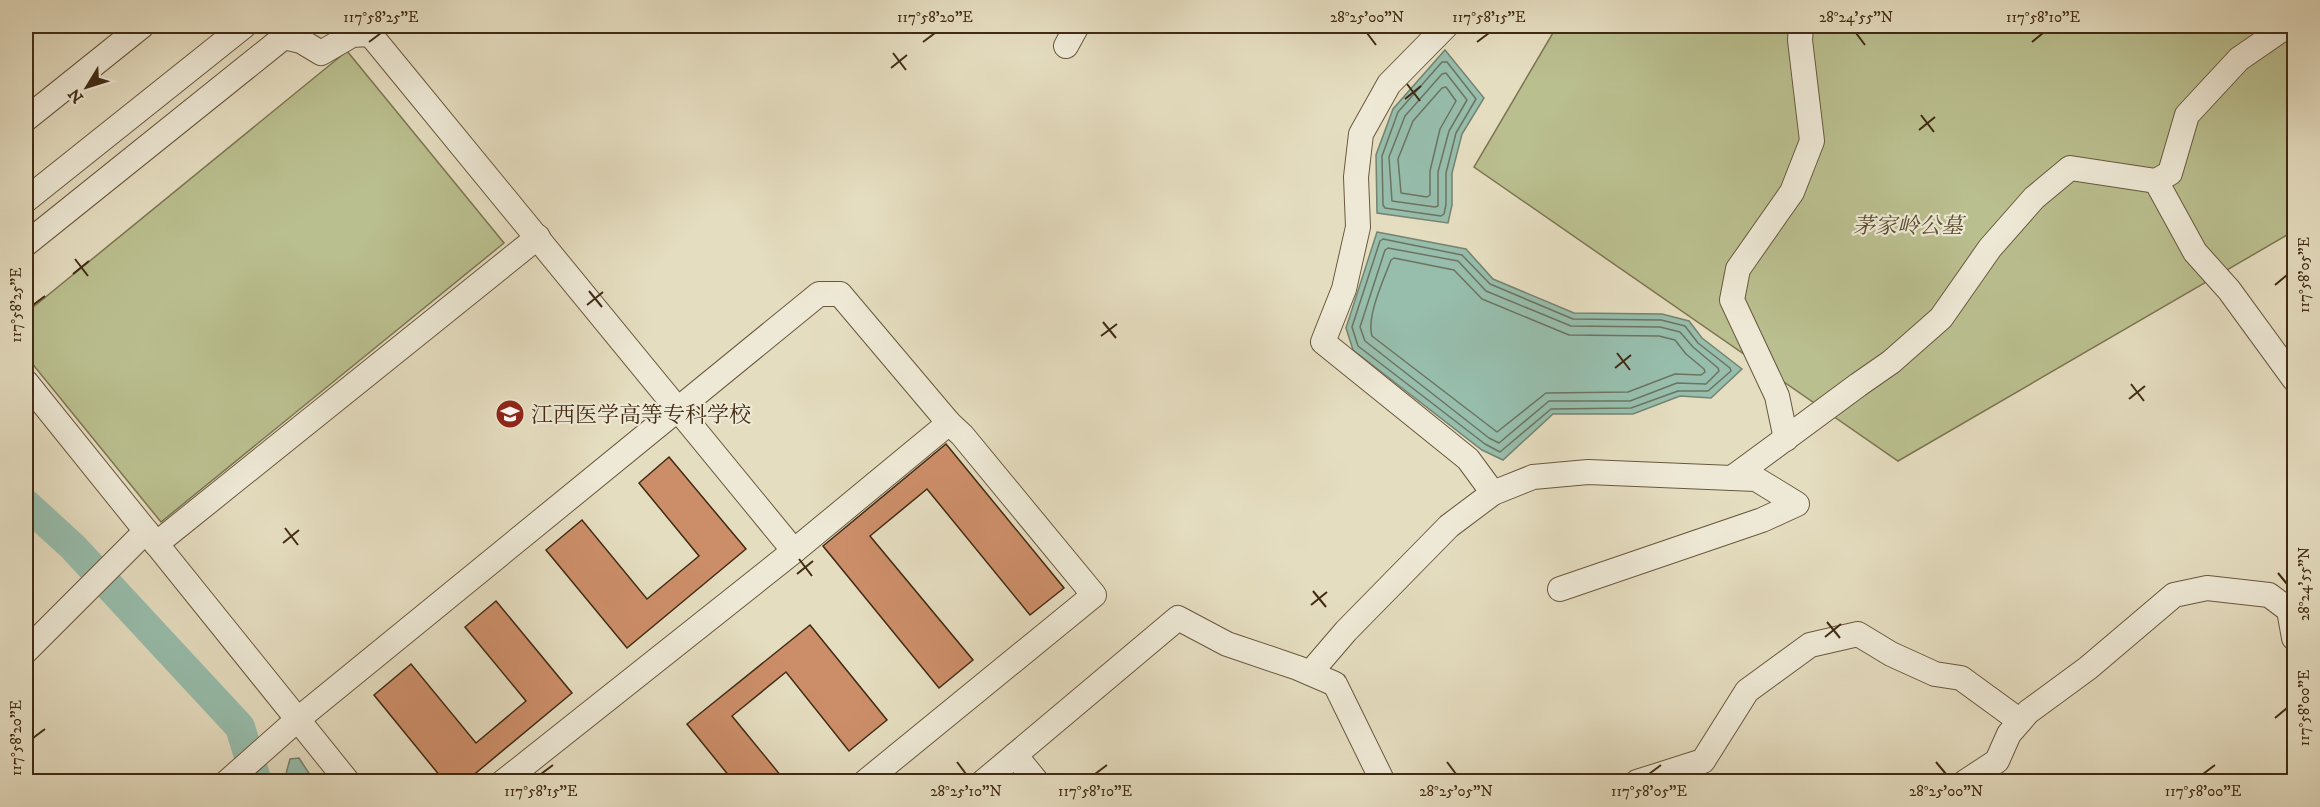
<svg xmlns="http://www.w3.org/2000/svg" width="2320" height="807" font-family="'IM FELL DW Pica','Noto Serif SC',serif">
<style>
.green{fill:#babf8f;stroke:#7e7551;stroke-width:1.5}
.water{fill:#97bdac;stroke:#75836f;stroke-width:1.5}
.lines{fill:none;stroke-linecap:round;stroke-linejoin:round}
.shore{stroke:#6c7460;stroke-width:1.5}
.river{stroke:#97bdac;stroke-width:30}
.building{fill:#cc8e69;stroke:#412b13;stroke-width:1.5}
.minor-casing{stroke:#6a583e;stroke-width:26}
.minor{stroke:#eee9d6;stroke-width:24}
.ticks{fill:none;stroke:#412b13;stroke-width:2}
.labels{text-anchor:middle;stroke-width:4.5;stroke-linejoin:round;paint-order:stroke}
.park-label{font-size:22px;font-style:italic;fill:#59492c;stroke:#eee9d6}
.poi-label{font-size:22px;fill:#412b13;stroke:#eee9d6;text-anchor:start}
.neatline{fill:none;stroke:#412b13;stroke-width:2}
.ticks-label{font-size:15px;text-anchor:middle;fill:#412b13}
</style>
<rect width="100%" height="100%" fill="#e5ddc0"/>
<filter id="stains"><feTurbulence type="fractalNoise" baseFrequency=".00333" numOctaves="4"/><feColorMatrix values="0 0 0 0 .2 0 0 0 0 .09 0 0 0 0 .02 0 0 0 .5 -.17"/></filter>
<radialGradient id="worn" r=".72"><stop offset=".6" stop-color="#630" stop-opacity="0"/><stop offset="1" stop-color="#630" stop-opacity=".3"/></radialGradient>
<g class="green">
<path d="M1557,26H2294V231L1898,461L1474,167Z"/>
<path d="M347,51L504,243L161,522L26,356V313Z"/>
</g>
<g class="water">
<path d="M1445,50L1484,98L1462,134L1452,173V205L1448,223L1377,213L1376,155L1393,109Z"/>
<path d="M1377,232L1466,249L1493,279L1574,313L1662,314L1689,321L1702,338L1742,369L1711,398L1680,396L1633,414H1553L1503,460L1482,450L1353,350L1346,328Z"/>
<path d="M299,758L314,781H284L290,759Z"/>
</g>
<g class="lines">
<g class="shore">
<path d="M1442,62H1447L1476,99L1456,133L1446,173V204L1444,214L1441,216L1385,208L1383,205L1382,156L1398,112Z"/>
<path d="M1446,73L1467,100L1449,131L1438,172V206L1435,207L1392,201L1389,157L1405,116L1442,74Z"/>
<path d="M1446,87L1456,101L1440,129L1430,171V195L1427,197L1401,193L1398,159L1413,121L1442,88Z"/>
<path d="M1383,239L1462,255L1490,284L1573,319L1661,320L1685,326L1698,343L1730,368L1731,371L1708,391H1678L1631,408L1551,409L1500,452L1485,444L1358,346L1352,327L1380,241Z"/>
<path d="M1388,248L1458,261L1486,291L1571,326L1660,327L1680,332L1693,347L1718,368L1719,371L1706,384L1677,383L1630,401H1549L1499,443L1489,438L1365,341L1360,327L1385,250Z"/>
<path d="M1394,258L1454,270L1482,299L1569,335L1659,336L1675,340L1686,354L1704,369L1705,372L1701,375L1675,374L1628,392L1546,393L1497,432L1372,336C1366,317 1384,279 1391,260Z"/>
</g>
<path class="river" d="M26,504L73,547L240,727L257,782"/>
</g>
<g class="building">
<path d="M946,444L1064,588L1030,615L927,489L870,536L973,660L939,688L823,546Z"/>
<path d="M669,457L746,549L627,648L546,550L582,520L647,599L699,556L639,483Z"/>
<path d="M496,601L572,693L465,782H445L374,695L411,664L476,743L526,701L465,627Z"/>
<path d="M810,625L887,720L849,751L786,672L732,716L786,782H734L687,724Z"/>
</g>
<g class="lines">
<g class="minor-casing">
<g id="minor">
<path d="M1446,26L1389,84L1361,134L1356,177L1358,227L1344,289L1323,342L1468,459L1493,493"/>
<path d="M1066,46L1077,26"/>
<path d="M26,119L142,26"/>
<path d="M2156,181L2195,252L2229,290L2294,379"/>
<path d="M26,200L244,26"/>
<path d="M26,244L284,37L301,41L321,53L352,35L370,34L794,551"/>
<path d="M26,382L348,782"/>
<path d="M1786,439L1777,396L1732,300L1738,269L1792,192L1812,141L1800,40L1801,26"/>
<path d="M156,544L538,237"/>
<path d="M1560,589L1762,520L1797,504L1756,479L1732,478"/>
<path d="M26,651L146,531"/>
<path d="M1310,673L1346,631L1449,526L1493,493L1533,477L1588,472L1732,478L1858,385L1891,362L1941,318L1990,248L2034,198L2070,168L2156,181L2170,173L2187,115L2239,59L2287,26"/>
<path d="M1015,755L1037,782"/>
<path d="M227,782L297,720L819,294H840L949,423L962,435L1094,595L865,782"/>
<path d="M503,782L794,551L949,423"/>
<path d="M983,782L1178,618L1227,644L1298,668L1335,684L1383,782"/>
<path d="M1637,782L1703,761L1747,691L1810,645L1858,634L1891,654L1935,674L1961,678L2020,721"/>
<path d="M1965,782L1997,761L2009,734L2028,712L2088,668L2174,595L2207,588L2269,595L2289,610L2294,638"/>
</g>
</g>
<use href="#minor" class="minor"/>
</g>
<path class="ticks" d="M1367,33L1376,45M1856,33L1865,45M369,42L381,33M923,42L935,33M1477,42L1489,33M2032,42L2043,33M893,53L906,70M891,68L907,55M1407,84L1420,101M1405,99L1421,86M1921,115L1934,132M1919,130L1935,117M75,259L88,276M73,274L89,261M2275,285L2287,275M589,291L602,307M33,305L45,296M587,305L603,292M1103,322L1116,338M1101,336L1117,324M1617,353L1630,370M1615,368L1631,355M2131,384L2144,401M2129,399L2145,386M285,528L298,545M283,543L299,530M799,559L812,576M2278,573L2287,584M797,574L813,561M1313,591L1326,607M1311,605L1327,592M1827,622L1840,638M1825,637L1841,624M2275,718L2287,708M33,738L45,729M957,762L966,774M1447,762L1456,774M1936,762L1946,774M541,774L553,765M1095,774L1107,765M1649,774L1661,765M2203,774L2215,765"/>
<defs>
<g id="university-disc" transform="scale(1.5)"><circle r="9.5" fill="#8f2418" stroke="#eee9d6"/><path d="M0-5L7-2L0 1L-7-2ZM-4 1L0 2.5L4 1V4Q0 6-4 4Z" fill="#fff"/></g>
</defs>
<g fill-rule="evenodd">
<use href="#university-disc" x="510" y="414"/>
</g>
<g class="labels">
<g class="park-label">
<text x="1908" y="233">茅家岭公墓</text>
</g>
<g class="poi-label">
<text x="531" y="422">江西医学高等专科学校</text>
</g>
</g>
<rect width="2320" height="807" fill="none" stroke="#e5ddc0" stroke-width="66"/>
<g transform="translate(87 87) rotate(232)" stroke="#eee9d6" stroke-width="4.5" paint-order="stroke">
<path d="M0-4.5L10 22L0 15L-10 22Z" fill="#412b13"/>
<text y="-9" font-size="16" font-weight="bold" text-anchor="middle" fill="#412b13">N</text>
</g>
<rect x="33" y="33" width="2254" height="741" class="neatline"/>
<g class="ticks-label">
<text x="381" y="22">117°58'25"E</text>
<text x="935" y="22">117°58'20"E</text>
<text x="1367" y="22">28°25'00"N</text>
<text x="1489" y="22">117°58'15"E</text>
<text x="1856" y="22">28°24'55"N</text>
<text x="2043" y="22">117°58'10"E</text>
<text transform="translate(2304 275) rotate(-90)" y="5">117°58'05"E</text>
<text transform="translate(16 305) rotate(-90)" y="5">117°58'25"E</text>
<text transform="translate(2304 584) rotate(-90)" y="5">28°24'55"N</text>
<text transform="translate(2304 708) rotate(-90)" y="5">117°58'00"E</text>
<text transform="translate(16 738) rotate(-90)" y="5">117°58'20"E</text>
<text x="541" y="796">117°58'15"E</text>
<text x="966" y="796">28°25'10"N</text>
<text x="1095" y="796">117°58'10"E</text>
<text x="1456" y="796">28°25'05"N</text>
<text x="1649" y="796">117°58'05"E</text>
<text x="1946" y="796">28°25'00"N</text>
<text x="2203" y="796">117°58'00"E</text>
</g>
<rect width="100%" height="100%" filter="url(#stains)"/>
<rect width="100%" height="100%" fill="url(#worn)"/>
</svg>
